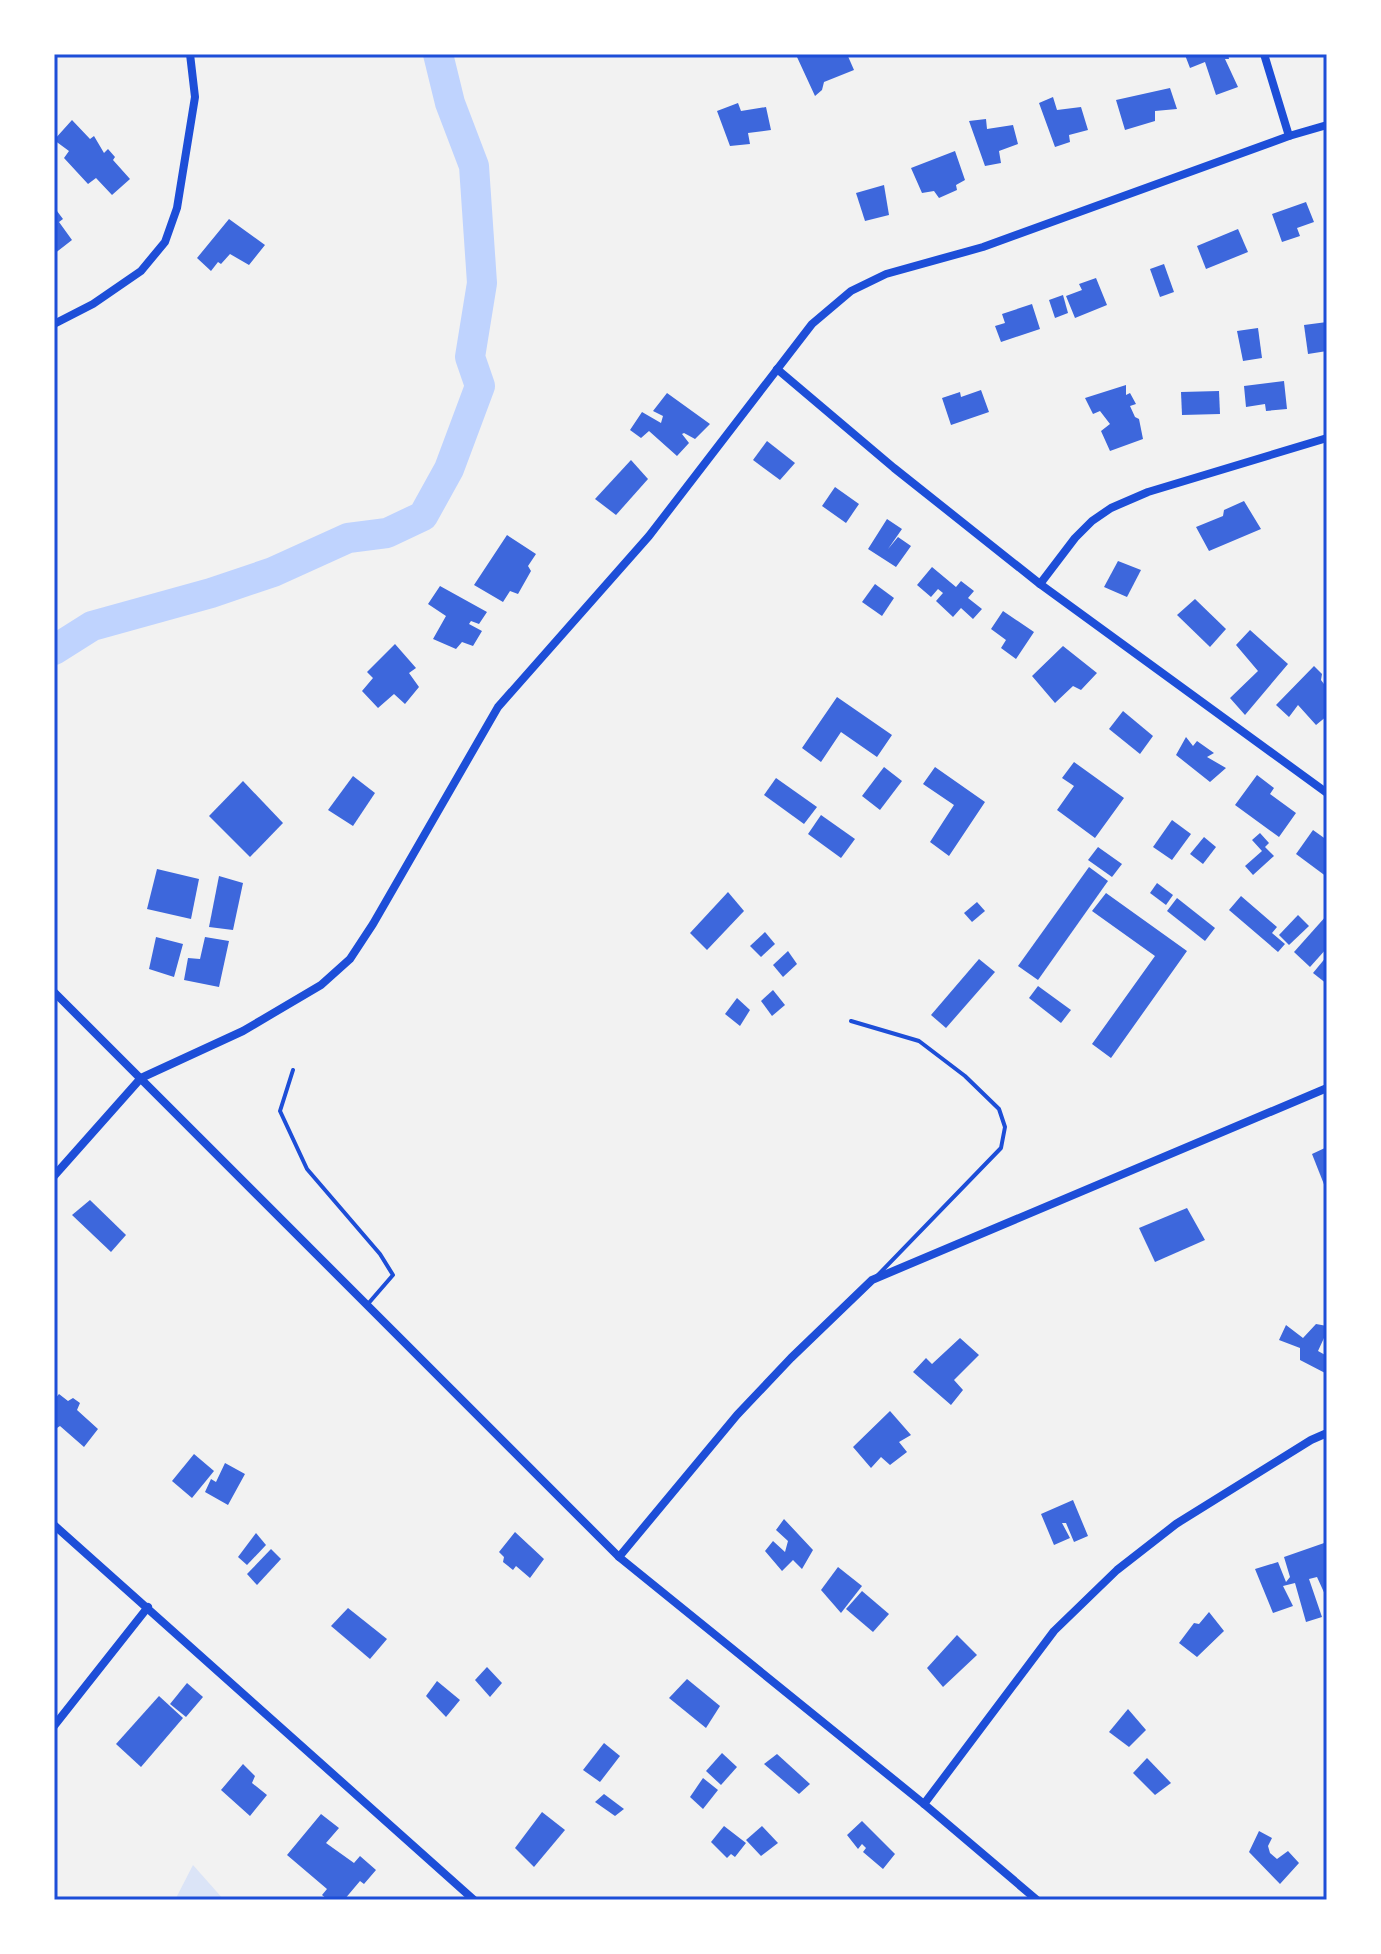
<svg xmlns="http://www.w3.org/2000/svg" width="1381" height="1954" font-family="Figtree,sans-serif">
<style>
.green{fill:#dbe4f7}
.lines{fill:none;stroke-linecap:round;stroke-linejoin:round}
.river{stroke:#bfd3fe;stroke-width:30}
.building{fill:#3d67dc}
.service{stroke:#1d4ed8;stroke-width:4}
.minor{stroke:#1d4ed8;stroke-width:8}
.neatline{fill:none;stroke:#1d4ed8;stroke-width:3}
</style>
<rect width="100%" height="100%" fill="#f2f2f2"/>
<path class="green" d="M193,1865L224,1900H175Z"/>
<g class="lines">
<path class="river" d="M54,650L92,626L211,593L273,572L348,538L387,533L423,516L449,469L480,386L470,357L482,283L474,166L450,103L438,54"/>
</g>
<g class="building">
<path d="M802,54L809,57L820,54H847L854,70L824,82L822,90L815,96L797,57Z"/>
<path d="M1228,54L1229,59H1225L1238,87L1216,95L1205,62L1190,68L1185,55Z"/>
<path d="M1170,88L1177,109L1155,111V121L1125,130L1116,100Z"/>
<path d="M1053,97L1057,110L1081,107L1088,130L1069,135L1070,142L1055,147L1039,103Z"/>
<path d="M738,103L741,111L766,107L771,130L748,133L750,144L730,146L717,111Z"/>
<path d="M986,119L987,129L1013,125L1018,144L999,151L1001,163L985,166L969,121Z"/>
<path d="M72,120L90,139L94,136L104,153L108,149L115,157L113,160L130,179L112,195L96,178L88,184L64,158L69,151L54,140Z"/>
<path d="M955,151L965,180L956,185L957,190L939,198L934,191L922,193L911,168Z"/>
<path d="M884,185L889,215L865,221L856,193Z"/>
<path d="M1306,202L1314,222L1297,228L1300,236L1282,242L1272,214Z"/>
<path d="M54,207L63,219L59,222L72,240L54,254Z"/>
<path d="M229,219L265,245L249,265L230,254L221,264L218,262L211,271L197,258Z"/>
<path d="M1238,229L1248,252L1206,269L1197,246Z"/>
<path d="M1164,264L1174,292L1160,297L1150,269Z"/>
<path d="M1096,278L1107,305L1075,318L1066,296L1082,290L1079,284Z"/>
<path d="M1063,295L1068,313L1055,318L1049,300Z"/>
<path d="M1032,304L1040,329L1001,342L995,326L1005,323L1002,314Z"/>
<path d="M1327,322V351L1308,354L1304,325Z"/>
<path d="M1258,328L1262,358L1243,361L1237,331Z"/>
<path d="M1284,381L1287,409L1266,411L1265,404L1246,407L1244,386Z"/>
<path d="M1126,385V395L1130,393L1136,404L1130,406L1135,417L1139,419L1143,439L1110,451L1101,431L1110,424L1100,411L1093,414L1085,398Z"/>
<path d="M981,390L989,412L951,425L942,398L960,392L961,397Z"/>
<path d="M1219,391L1220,414L1182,415L1181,392Z"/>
<path d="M667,393L710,424L695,439L684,433L682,434L689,443L677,456L649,431L641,438L630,430L642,412L661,423L663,416L653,411Z"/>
<path d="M767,441L795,463L780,480L753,460Z"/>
<path d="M631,460L648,479L616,515L595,499Z"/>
<path d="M835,487L859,504L846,523L822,506Z"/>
<path d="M1244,501L1261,529L1209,551L1196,527L1223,516L1224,510Z"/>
<path d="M887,519L902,529L888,549L898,537L911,546L896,567L868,549Z"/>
<path d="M507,535L536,554L528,566L531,571L518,594L510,591L503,602L474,585Z"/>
<path d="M1118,561L1141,570L1127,597L1104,587Z"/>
<path d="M932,567L956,587L961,581L974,591L968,598L982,609L973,619L961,608L953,617L936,601L943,593L938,589L931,597L917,585Z"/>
<path d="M875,584L894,598L882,616L862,602Z"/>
<path d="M440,586L487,612L479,624L471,621L469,624L482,631L473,646L462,642L456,649L433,639L446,616L428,604Z"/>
<path d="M1195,599L1226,629L1210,647L1177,615Z"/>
<path d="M1003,611L1034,632L1016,659L1001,648L1006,640L991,629Z"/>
<path d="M1250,630L1288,664L1245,715L1230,698L1258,671L1236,645Z"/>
<path d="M395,644L416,668L409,673L419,687L405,704L394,694L378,708L362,691L373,678L367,672Z"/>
<path d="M1063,646L1097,673L1081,690L1073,686L1055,703L1032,676Z"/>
<path d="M1314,666L1322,674L1321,680L1327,688V716L1316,725L1298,705L1289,717L1276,705Z"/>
<path d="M837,697L892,735L877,757L841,732L821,762L802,748Z"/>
<path d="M1123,711L1153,736L1140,754L1109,729Z"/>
<path d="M1186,737L1193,746L1197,741L1214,753L1207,757L1226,768L1210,782L1176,755Z"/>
<path d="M1074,762L1124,798L1095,838L1057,810L1074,786L1062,778Z"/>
<path d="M884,767L902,781L880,810L862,796Z"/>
<path d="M935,767L985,802L949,856L930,842L954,805L923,784Z"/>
<path d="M1257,775L1274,788L1270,794L1296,813L1279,837L1235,805Z"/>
<path d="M353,776L375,793L353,826L328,810Z"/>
<path d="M776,778L817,807L804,824L764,795Z"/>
<path d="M243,781L283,823L250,857L209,816Z"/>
<path d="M821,815L855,839L841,858L808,834Z"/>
<path d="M1172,820L1191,834L1172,860L1153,847Z"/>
<path d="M1313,830L1327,840V877L1296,854Z"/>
<path d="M1260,833L1269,843L1265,847L1274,856L1253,875L1245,866L1262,851L1252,840Z"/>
<path d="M1204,837L1216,847L1203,864L1190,854Z"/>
<path d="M1098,847L1122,864L1112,877L1088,860Z"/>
<path d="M1089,867L1108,881L1038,980L1018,966Z"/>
<path d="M157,869L199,879L191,919L147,909Z"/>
<path d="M219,876L243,883L233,930L209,927Z"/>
<path d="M1157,883L1173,895L1166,905L1150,893Z"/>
<path d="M728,892L744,911L707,950L690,933Z"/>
<path d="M1106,893L1187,951L1111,1058L1092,1044L1155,956L1092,911Z"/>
<path d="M1241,896L1277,927L1272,933L1285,944L1278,952L1229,910Z"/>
<path d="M1177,898L1215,928L1205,941L1167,911Z"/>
<path d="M977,902L985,911L972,922L964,913Z"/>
<path d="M1298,915L1309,926L1289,945L1279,935Z"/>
<path d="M1327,915V948L1310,967L1294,952Z"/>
<path d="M765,932L775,944L761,957L750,946Z"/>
<path d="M156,937L183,944L174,977L149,969Z"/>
<path d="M205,937L229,941L219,987L184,980L188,958L200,959Z"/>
<path d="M788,951L797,964L783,977L773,965Z"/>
<path d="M1327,956V984L1313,973Z"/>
<path d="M979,959L995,972L946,1028L931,1015Z"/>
<path d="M1038,986L1071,1010L1061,1023L1029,998Z"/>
<path d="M773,990L785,1005L772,1016L761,1001Z"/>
<path d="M737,998L750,1010L740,1026L725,1014Z"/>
<path d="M1327,1147V1192L1312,1154Z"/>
<path d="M90,1200L126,1235L111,1252L72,1215Z"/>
<path d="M1187,1208L1205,1240L1155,1262L1139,1228Z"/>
<path d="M1316,1324L1327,1326V1339L1324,1338L1318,1351L1327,1356V1374L1300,1360V1348L1279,1340L1286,1325L1303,1338Z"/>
<path d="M960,1338L979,1355L954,1380L963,1390L951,1405L913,1372L926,1358L932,1364Z"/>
<path d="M59,1394L68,1401L73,1398L80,1403L77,1410L98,1429L84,1447L60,1426L54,1430V1400Z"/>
<path d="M890,1411L911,1435L899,1442L907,1452L890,1465L881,1457L871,1468L853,1447Z"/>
<path d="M194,1454L214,1471L192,1498L172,1481Z"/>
<path d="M225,1463L245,1474L228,1505L205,1492L211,1479L216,1482Z"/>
<path d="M1073,1500L1088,1536L1074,1542L1066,1523H1062L1070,1538L1054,1545L1041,1514Z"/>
<path d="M784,1519L813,1550L802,1569L793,1560L782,1571L765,1551L773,1541L785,1552L788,1541L776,1530Z"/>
<path d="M515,1532L544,1559L530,1578L516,1566L513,1570L503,1562L504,1557L499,1552Z"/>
<path d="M256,1533L266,1545L247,1565L238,1557Z"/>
<path d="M1327,1542V1599L1317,1577L1309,1579L1322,1617L1306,1622L1295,1583L1283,1586L1293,1606L1273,1613L1255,1569L1278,1562L1286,1582L1290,1577L1284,1557Z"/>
<path d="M271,1549L281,1559L257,1585L247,1574Z"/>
<path d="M838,1567L862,1586L841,1613L821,1590Z"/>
<path d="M862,1591L889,1614L873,1632L846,1609Z"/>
<path d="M348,1608L387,1639L370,1659L331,1626Z"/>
<path d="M1209,1612L1224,1631L1197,1657L1179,1643L1194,1623L1199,1624Z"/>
<path d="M957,1635L977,1655L943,1687L927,1668Z"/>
<path d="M487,1667L502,1683L490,1697L475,1680Z"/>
<path d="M687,1679L720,1706L706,1728L669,1698Z"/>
<path d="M437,1681L460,1700L446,1717L426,1696Z"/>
<path d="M187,1683L203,1697L186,1717L170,1704Z"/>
<path d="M159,1696L183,1718L141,1767L116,1744Z"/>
<path d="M1128,1709L1146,1730L1129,1747L1109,1732Z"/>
<path d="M604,1743L620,1756L600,1782L583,1770Z"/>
<path d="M722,1753L737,1767L721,1785L706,1771Z"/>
<path d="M777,1754L810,1784L799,1794L764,1764Z"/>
<path d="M1147,1758L1171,1783L1155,1795L1133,1773Z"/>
<path d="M243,1764L255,1776L252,1783L267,1795L250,1816L221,1790Z"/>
<path d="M703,1778L718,1790L703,1809L690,1797Z"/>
<path d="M604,1794L624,1809L615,1816L595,1802Z"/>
<path d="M542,1812L565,1830L534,1867L515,1848Z"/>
<path d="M321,1814L339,1828L326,1843L354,1863L360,1856L376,1870L364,1884L360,1881L344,1900H328L322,1895L327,1889L287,1855Z"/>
<path d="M862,1821L895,1854L883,1869L863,1852L866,1848L862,1844L858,1849L847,1835Z"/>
<path d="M724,1826L746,1843L735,1857L731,1854L727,1858L711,1842Z"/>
<path d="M762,1826L778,1843L761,1856L746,1840Z"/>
<path d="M1259,1831L1272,1838L1268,1846L1270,1853L1277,1859L1288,1851L1299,1863L1280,1884L1249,1852Z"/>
</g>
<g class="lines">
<g class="service">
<path d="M851,1021L919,1041L965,1076L999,1109L1005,1127L1001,1148L877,1276"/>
<path d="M293,1070L280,1111L307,1169L380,1254L393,1275L367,1305"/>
</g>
<g class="minor">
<path d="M1264,54L1289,136"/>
<path d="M54,324L93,304L141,271L165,242L177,208L195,97L190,54"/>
<path d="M777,369L894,468L1040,584L1327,793"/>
<path d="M1040,584L1075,538L1092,521L1111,508L1148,492L1327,438"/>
<path d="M54,992L619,1557L924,1804L1037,1900"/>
<path d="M54,1176L141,1078L243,1031L321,985L350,959L373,924L498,707L649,536L812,324L851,291L886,274L983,247L1289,136L1327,125"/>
<path d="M54,1525L474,1900"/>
<path d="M619,1557L737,1415L791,1358L872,1280L1327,1088"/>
<path d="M54,1726L148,1607"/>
<path d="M924,1804L1054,1631L1117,1570L1176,1524L1311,1440L1327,1433"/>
</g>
</g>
<rect width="1381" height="1954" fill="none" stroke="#ffffff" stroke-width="112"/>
<rect x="56" y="56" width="1269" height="1842" class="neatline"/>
</svg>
